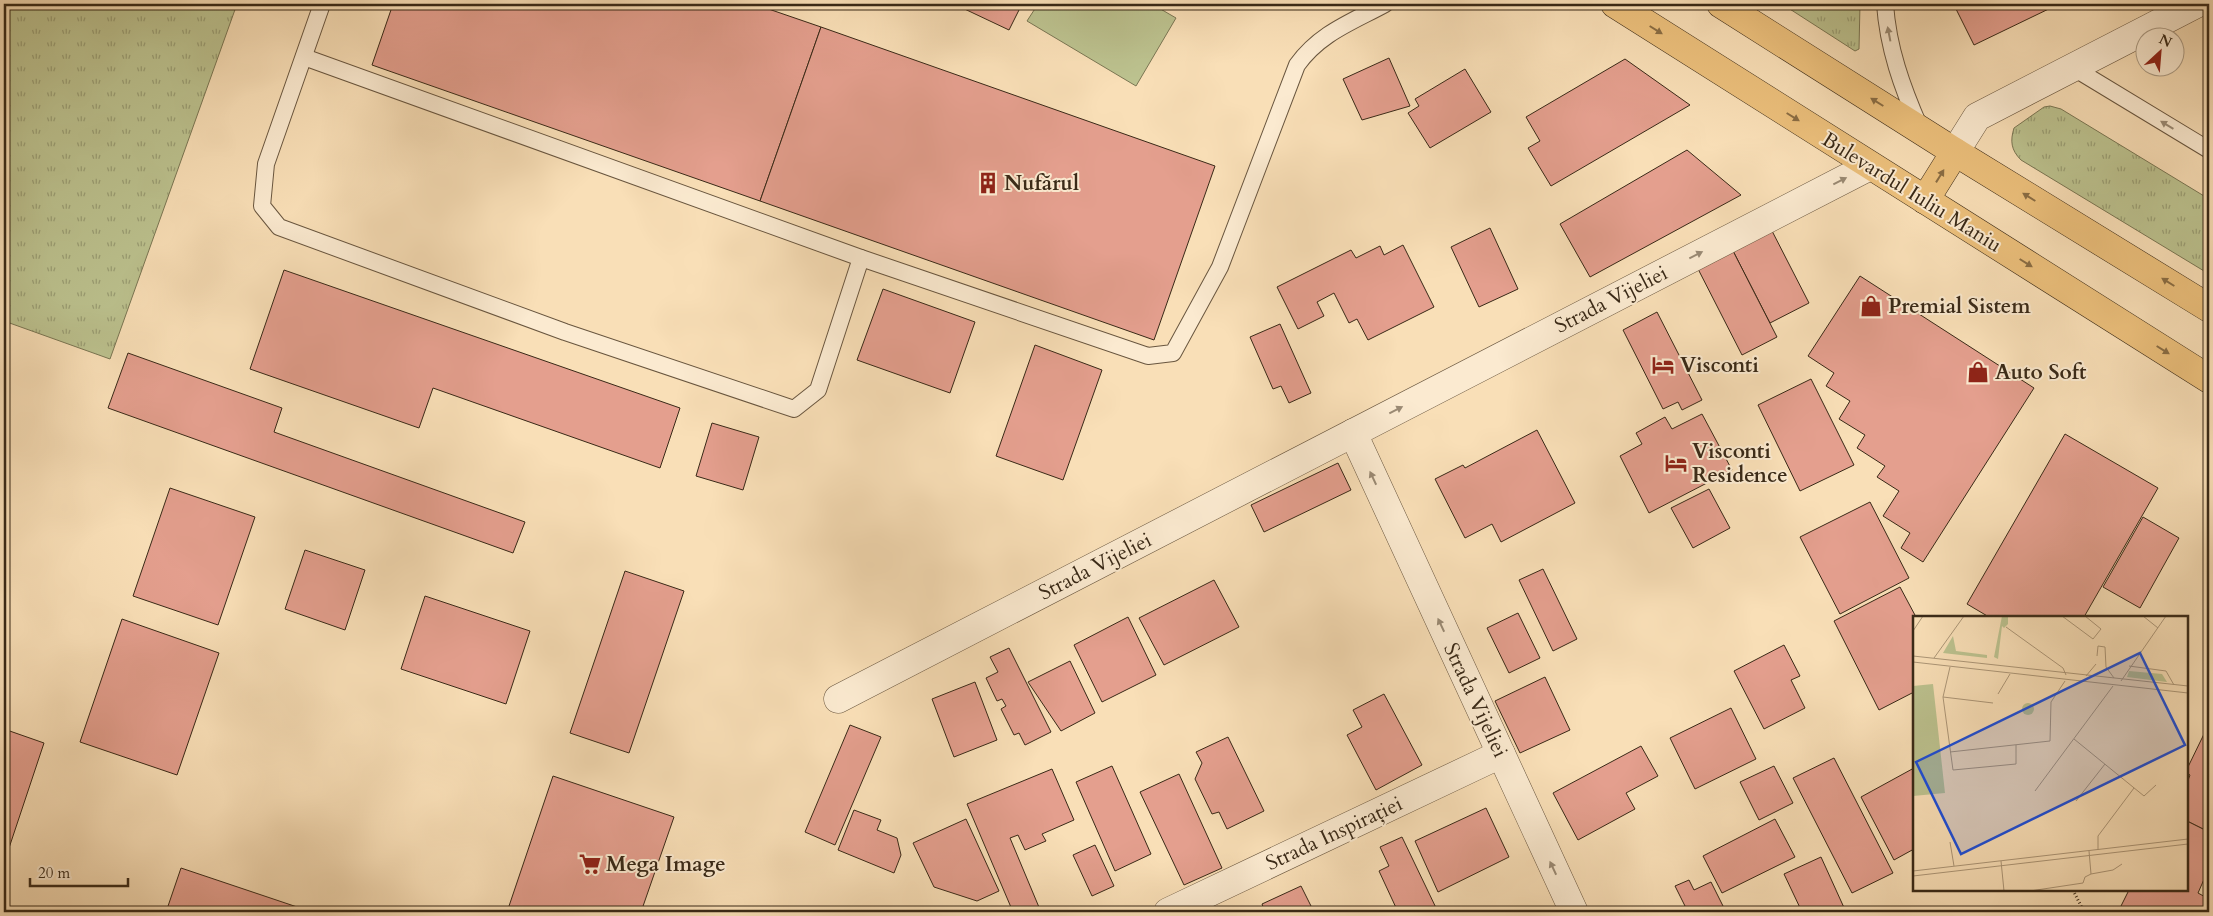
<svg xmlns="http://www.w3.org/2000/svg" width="2213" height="916" font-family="Cardo,serif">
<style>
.grass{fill:url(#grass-tufts);stroke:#7a7653}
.pitch{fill:#bcc28f;stroke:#7a7653}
.building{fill:#e49f8e;stroke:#392917}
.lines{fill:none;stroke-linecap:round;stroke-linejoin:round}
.service-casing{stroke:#69563f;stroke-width:18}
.minor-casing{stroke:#69563f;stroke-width:29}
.primary-casing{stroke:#392917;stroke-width:29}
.path{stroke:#392917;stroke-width:3;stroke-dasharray:1 2.5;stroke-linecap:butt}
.service{stroke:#fbead0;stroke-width:16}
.minor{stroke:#fbead0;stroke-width:28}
.primary{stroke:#ecc07c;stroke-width:28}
.oneway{fill:#8a6d44}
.oneway2{fill:#9a8a74}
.labels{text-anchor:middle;stroke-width:4;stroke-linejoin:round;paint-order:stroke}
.poi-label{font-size:21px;font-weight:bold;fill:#392917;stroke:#fbead0;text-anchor:start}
.street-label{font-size:21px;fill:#392917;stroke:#fbead0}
.inset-road{fill:none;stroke:#ac9677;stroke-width:1}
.view{fill:#1d4ed8;fill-opacity:0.15;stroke:#1d4ed8;stroke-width:2.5}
.inset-edge{fill:none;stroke:#392917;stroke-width:2.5}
</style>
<defs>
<pattern id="grass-tufts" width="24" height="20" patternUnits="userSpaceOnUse" patternTransform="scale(1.25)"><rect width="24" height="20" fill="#bcc28f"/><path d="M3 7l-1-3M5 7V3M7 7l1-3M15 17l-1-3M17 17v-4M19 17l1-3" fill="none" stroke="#9a9e74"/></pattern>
</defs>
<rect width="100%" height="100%" fill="#f9dfb7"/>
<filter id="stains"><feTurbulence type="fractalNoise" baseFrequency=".004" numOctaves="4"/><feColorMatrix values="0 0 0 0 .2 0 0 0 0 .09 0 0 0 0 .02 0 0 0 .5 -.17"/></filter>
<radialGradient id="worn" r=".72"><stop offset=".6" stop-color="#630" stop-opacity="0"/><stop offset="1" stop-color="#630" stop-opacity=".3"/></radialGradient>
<g class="grass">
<path d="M4,4H237L110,359L4,321Z"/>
<path d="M1782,4H1860L1859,49L1855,51Z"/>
<path d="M2050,106L2061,109L2209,199V274L2021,160C2011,150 2010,141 2014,128L2044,107Z"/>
</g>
<path class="pitch" d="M1038,4H1152L1176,18L1136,86L1027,21Z"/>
<g class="building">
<path d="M393,4H754L821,27L760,201L372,65Z"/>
<path d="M954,4H1022L1009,30Z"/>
<path d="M1956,4H2059L1974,45L1954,5Z"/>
<path d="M821,27L1215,166L1154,340L760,201Z"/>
<path d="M1389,58L1410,106L1362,120L1343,79Z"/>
<path d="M1625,59L1690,105L1551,186L1528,148L1540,141L1526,117Z"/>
<path d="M1465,69L1491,112L1430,148L1408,113L1419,106L1415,99Z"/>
<path d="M1687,150L1741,195L1590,277L1560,224Z"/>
<path d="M1770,227L1809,303L1770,323L1731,247Z"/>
<path d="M1490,228L1518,289L1479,307L1451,247Z"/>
<path d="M1403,245L1434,307L1368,340L1357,319L1349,323L1334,293L1317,302L1324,316L1298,329L1277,287L1351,250L1356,258L1380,246L1384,255Z"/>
<path d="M1731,247L1777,337L1742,355L1696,265Z"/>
<path d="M284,270L680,408L660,468L433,388L419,428L250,369Z"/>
<path d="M1860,276L2034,388L1923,562L1901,548L1910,533L1883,516L1899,491L1877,477L1885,466L1857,448L1865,435L1839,419L1850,401L1826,386L1834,373L1808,356Z"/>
<path d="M883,289L975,322L950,393L857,360Z"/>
<path d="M1657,312L1702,400L1682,410L1678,402L1663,409L1623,330Z"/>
<path d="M1280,324L1311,393L1289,403L1281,386L1273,389L1250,337Z"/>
<path d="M1035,345L1102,370L1063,480L996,456Z"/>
<path d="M128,353L282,408L274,432L525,522L513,553L108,408Z"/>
<path d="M1811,379L1854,465L1800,491L1758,405Z"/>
<path d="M1702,414L1732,470L1649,513L1620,456L1642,444L1636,433L1665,417L1672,429Z"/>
<path d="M712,423L759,437L743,490L696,476Z"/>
<path d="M1537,430L1575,503L1501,542L1492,524L1465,538L1435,479L1463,465L1465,468Z"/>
<path d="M2065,434L2158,488L2084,617H1989L1967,604Z"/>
<path d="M1338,463L1351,490L1264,532L1251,505Z"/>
<path d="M170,488L255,517L218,625L133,596Z"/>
<path d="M1709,489L1730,528L1693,548L1671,508Z"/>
<path d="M1870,502L1909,578L1840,614L1800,537Z"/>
<path d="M2143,517L2179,538L2140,608L2103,587Z"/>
<path d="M305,550L365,570L345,630L285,609Z"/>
<path d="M1543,569L1577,639L1553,651L1519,580Z"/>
<path d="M625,571L684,591L629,753L570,733Z"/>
<path d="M1214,580L1239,627L1164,665L1139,618Z"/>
<path d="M1900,587L1916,617L1914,692L1879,710L1834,621Z"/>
<path d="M425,596L530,631L506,704L401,669Z"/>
<path d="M1518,613L1540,658L1509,673L1487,628Z"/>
<path d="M1128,617L1156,675L1102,702L1074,645Z"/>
<path d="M122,619L219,653L177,775L80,742Z"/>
<path d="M1784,645L1800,676L1791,680L1805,708L1764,729L1734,671Z"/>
<path d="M1009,648L1051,732L1025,745L1019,733L1014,735L1001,709L1006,706L1002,699L997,701L986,678L998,672L990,657Z"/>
<path d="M1070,661L1095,713L1061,731L1028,682Z"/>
<path d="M1545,677L1570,730L1520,753L1495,701Z"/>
<path d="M975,682L997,740L954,757L932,699Z"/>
<path d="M1384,694L1422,765L1376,790L1347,735L1362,727L1353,710Z"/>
<path d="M1731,708L1756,759L1695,789L1670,738Z"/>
<path d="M850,725L881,737L835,845L805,832Z"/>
<path d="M4,729L44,743L4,863Z"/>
<path d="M2204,734L2209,736V832L2187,821V783L2190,775L2187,773V769Z"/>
<path d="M1228,737L1264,811L1227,829L1219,812L1212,814L1195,779L1202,763L1196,752Z"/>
<path d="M1641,746L1658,776L1626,793L1635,809L1578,840L1553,793Z"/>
<path d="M1834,758L1893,873L1852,893L1793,778Z"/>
<path d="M1112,766L1151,854L1115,871L1076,782Z"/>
<path d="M1774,766L1793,803L1759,820L1740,782Z"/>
<path d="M1914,768V849L1894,860L1861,797Z"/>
<path d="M1052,769L1074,820L1042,834L1046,841L1025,850L1018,835L1010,838L1041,912H1013L967,804Z"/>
<path d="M1179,774L1222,868L1184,885L1140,792Z"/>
<path d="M553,776L674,817L641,912H507Z"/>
<path d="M1486,808L1509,857L1438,892L1415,841Z"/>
<path d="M854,810L881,820L877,830L897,838L901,855L894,873L838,850Z"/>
<path d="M966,819L999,891L977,901L934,887L913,843Z"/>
<path d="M1775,819L1795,857L1722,893L1703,856Z"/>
<path d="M2187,821L2209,832V868L2198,893L2209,899V912H2118L2129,890H2187Z"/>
<path d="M1402,837L1438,912H1398L1379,871L1389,866L1380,847Z"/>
<path d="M1095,845L1114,886L1092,896L1073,855Z"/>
<path d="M1821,857L1846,912H1802L1784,874Z"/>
<path d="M181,868L312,912H166Z"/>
<path d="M1689,880L1694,890L1711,882L1726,912H1688L1675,886Z"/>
<path d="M1301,886L1314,912H1265L1262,904Z"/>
</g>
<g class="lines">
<g class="service-casing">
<g id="service">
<path d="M322,4L266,164L262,206L279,227L565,332L794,409L818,390L861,258"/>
<path d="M1885,4C1888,48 1902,87 1920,128"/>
<path d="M304,57L861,258L1148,356L1173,353L1220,267L1297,65C1320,33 1352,22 1385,4"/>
<path d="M2072,67L2209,150"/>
</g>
</g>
<g class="minor-casing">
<g id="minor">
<path d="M1955,152L1977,117L2196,4"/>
<path d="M1353,433L1574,912"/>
<path d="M838,699L1870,166"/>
<path d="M1168,912L1501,754"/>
</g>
</g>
<g class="primary-casing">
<g id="primary">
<path d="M1615,4L2209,379"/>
<path d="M1721,4L1955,152L2209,308"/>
<path d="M1925,200L1955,152"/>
</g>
</g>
<path class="path" d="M2073,890L2084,912"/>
<use href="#service" class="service"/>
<use href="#minor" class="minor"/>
<use href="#primary" class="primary"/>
</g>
<defs><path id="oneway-solid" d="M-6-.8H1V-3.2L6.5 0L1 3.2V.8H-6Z" transform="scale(1.25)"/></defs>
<g class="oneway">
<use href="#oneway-solid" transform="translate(1656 30) rotate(32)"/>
<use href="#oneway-solid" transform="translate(1877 102) rotate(-148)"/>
<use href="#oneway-solid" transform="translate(1793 117) rotate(32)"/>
<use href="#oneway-solid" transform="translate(1940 176) rotate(-58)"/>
<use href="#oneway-solid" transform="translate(2029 197) rotate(-148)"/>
<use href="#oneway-solid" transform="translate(2026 263) rotate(32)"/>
<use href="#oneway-solid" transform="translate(2168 282) rotate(-148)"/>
<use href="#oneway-solid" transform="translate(2163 350) rotate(32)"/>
</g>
<g class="oneway2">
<use href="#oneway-solid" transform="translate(1889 34) rotate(-101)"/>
<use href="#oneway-solid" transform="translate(2167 125) rotate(-149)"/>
<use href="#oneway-solid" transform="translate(1840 181) rotate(-27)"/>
<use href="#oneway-solid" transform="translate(1696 255) rotate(-27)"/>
<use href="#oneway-solid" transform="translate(1396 410) rotate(-27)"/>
<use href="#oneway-solid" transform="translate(1373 478) rotate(-115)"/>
<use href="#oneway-solid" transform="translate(1441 625) rotate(-115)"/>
<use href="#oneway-solid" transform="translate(1553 868) rotate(-115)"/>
</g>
<defs>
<g id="building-bare" transform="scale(1.725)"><path d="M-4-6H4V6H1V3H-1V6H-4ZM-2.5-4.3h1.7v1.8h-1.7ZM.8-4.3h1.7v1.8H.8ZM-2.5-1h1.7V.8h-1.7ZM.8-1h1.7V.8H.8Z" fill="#8f2418" stroke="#fbead0" stroke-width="2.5" paint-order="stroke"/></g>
<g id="shop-bare" transform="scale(1.725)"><path d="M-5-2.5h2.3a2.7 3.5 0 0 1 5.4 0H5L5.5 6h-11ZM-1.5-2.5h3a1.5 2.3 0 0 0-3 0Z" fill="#8f2418" stroke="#fbead0" stroke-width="2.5" paint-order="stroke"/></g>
<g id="hotel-bare" transform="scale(1.725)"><path d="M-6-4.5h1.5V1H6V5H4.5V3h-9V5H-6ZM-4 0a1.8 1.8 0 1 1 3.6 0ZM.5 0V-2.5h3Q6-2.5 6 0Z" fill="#8f2418" stroke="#fbead0" stroke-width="2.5" paint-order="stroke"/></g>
<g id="supermarket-bare" transform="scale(1.725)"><path d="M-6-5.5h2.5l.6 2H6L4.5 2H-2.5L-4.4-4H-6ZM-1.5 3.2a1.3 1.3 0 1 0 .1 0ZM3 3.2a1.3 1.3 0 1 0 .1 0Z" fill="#8f2418" stroke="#fbead0" stroke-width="2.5" paint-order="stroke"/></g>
</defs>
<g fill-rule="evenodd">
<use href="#building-bare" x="988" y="183"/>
<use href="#shop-bare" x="1871" y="306"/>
<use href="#hotel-bare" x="1663" y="365"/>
<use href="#shop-bare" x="1978" y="372"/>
<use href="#hotel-bare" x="1676" y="463"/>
<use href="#supermarket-bare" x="590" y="864"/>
</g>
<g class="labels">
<g class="poi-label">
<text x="1004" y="190">Nufărul</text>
<text x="1888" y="313">Premial Sistem</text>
<text x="1680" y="372">Visconti</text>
<text x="1995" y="379">Auto Soft</text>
<text x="1692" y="458">Visconti<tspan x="1692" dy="24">Residence</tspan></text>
<text x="606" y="871">Mega Image</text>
</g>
<g class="street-label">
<text transform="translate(1912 192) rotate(32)" y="7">Bulevardul Iuliu Maniu</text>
<text transform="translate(1611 299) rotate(-27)" y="7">Strada Vijeliei</text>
<text transform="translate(1095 566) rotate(-27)" y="7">Strada Vijeliei</text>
<text transform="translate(1476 700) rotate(65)" y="7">Strada Vijeliei</text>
<text transform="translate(1334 833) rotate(-25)" y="7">Strada Inspirației</text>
</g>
</g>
<g transform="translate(1913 616)">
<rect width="275" height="275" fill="#f9dfb7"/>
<path d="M89,0H95V8L91,12L89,10L85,43L81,41ZM40,20L43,35L74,39V42L30,37ZM216,55L249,58L254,66L214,61ZM20,68L32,177L0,180V70Z" fill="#bcc28f"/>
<path d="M109 93a6 6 0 1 1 12 0a6 6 0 1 1-12 0Z" fill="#bcc28f"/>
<path class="inset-road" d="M149,0L180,23L188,13L172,0M230,0L245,12M93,11L150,52L153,59M0,15L10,0M0,40L275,70M184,40L185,30L192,31L193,51L201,62M21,42L51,0M0,46L275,77M216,50L253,55L261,69M37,51L30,81L40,154L103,148V129M173,60L183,48M208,65L253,0M85,78L97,58M30,81L80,87M161,123L231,180L243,169M37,136L137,125L138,86L152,65M122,175L200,70M163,185L192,148M37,226L41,250M185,234V220L221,172M176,235L178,258L200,254L209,248M88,245L91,275M0,255L275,223M0,260L275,228M117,275L170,267L172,261L178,258"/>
<path class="view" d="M227,37L272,129L48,238L3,146Z"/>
<rect width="275" height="275" class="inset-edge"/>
</g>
<rect width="2213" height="916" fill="none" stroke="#f9dfb7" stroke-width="20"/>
<rect x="5" y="5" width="2203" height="906" fill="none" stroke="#392917" stroke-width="2.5"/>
<rect x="10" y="10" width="2193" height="896" fill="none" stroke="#392917"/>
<g transform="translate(2160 52) rotate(26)"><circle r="24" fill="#fbead0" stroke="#ad9d86"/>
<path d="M0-4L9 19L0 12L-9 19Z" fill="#8f2418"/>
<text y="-8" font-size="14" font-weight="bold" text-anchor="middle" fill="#392917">N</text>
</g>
<path d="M30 878v8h98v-8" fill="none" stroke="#392917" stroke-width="2.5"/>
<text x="38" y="878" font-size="15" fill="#392917" stroke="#fbead0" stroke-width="4" paint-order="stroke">20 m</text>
<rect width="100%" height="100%" filter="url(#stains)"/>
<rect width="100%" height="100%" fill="url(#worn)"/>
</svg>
